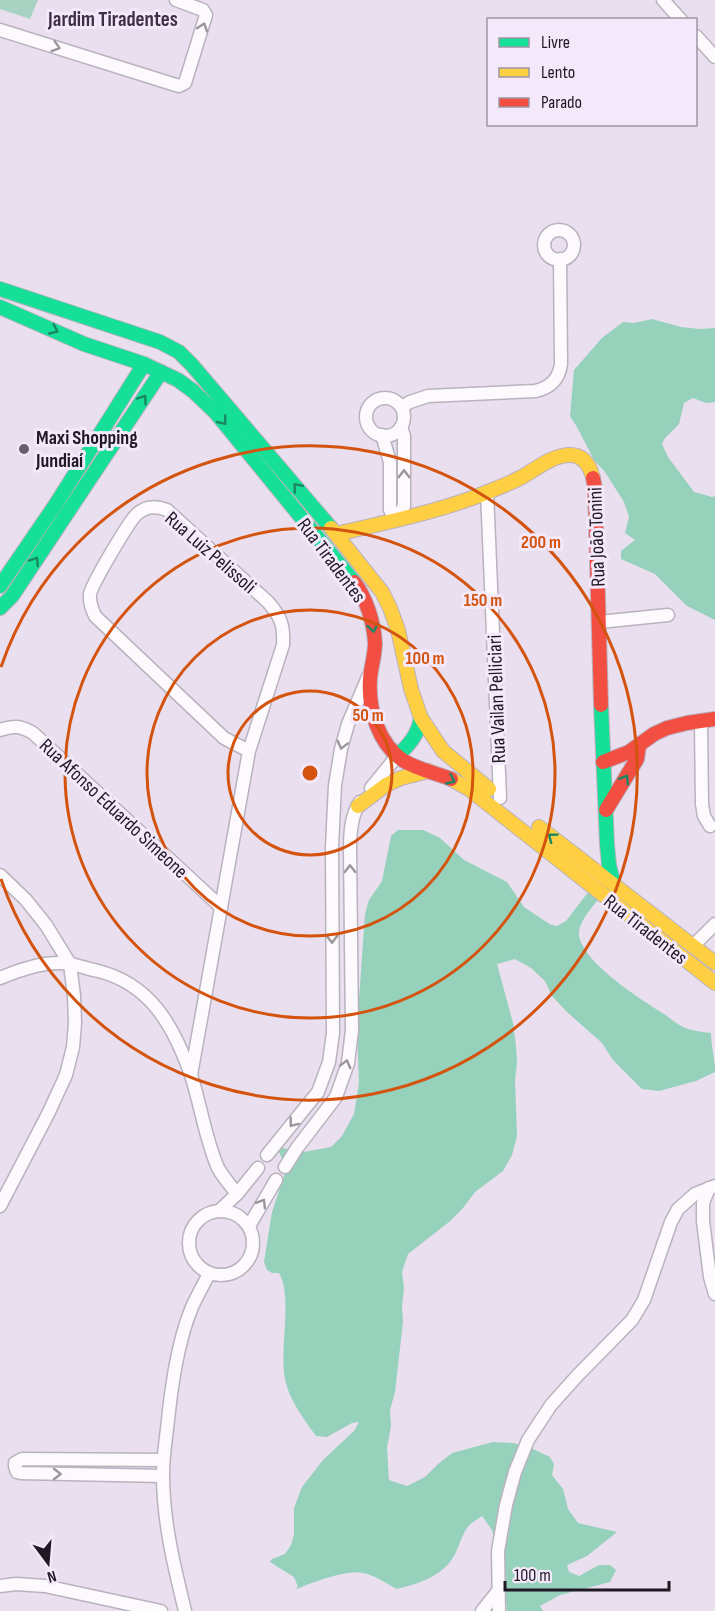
<svg xmlns="http://www.w3.org/2000/svg" width="715" height="1611" font-family="'Sofia Sans Condensed',sans-serif">
<style>
.green{fill:#a8d3c3}
.forest{fill:#96d1bc}
.lines{fill:none;stroke-linecap:round;stroke-linejoin:round}
.street-casing{stroke:#bab2bf;stroke-width:15}
.fast-casing{stroke:#bab2bf;stroke-width:16}
.slow-casing{stroke:#bab2bf;stroke-width:16}
.jam-casing{stroke:#bab2bf;stroke-width:16}
.street{stroke:#fcfafd;stroke-width:12}
.fast{stroke:#16e098;stroke-width:14}
.slow{stroke:#ffcf43;stroke-width:14}
.jam{stroke:#f24e42;stroke-width:14}
.oneway{stroke:#99959b}
.oneway2{stroke:#1a8664}
.ring{fill:none;stroke:#d4530e;stroke-width:3}
.poi-dot{fill:#665e6b;stroke:#f4e8fb;stroke-width:2}
.labels{text-anchor:middle;stroke-width:6;stroke-linejoin:round;paint-order:stroke}
.poi-label{font-size:20px;font-weight:bold;fill:#201924;stroke:#f4e8fb;text-anchor:start}
.street-label{font-size:20px;fill:#201924;stroke:#f4e8fb}
.neighbourhood-label{font-size:21px;font-weight:bold;fill:#3f3048;stroke:#f4e8fb}
.centre{fill:#d4530e;stroke:#f4e8fb;stroke-width:3}
.ring-label{font-size:18px;text-anchor:middle;font-weight:bold;fill:#d4530e;stroke:#f4e8fb;stroke-width:6;stroke-linejoin:round;paint-order:stroke}
</style>
<rect width="100%" height="100%" fill="#e9dfef"/>
<path class="green" d="M0,0H38L30,19L0,9Z"/>
<g class="forest">
<path d="M652,319L681,327L700,329L715,328V402L706,403L693,398L684,403L679,424L665,438L662,444L668,457L694,492L712,497L715,496V620L687,606L655,574L621,559V551L635,540L625,533L629,517L624,502L605,472L594,460L577,427L570,416L574,370L602,338L623,322L634,323Z"/>
<path d="M398,830H423L440,838L464,860L507,882L524,907L551,925L557,926L566,921L589,891L598,900C591,908 581,920 579,931C576,959 643,1001 664,1014C671,1019 679,1026 688,1029C695,1031 703,1032 711,1033C711,1047 715,1058 715,1072L696,1081L659,1091L642,1089L613,1060L602,1043L567,1012L552,996L545,981L531,968L515,959L497,964L513,1023L516,1046L517,1063L515,1080L517,1136L512,1155L503,1171L475,1192L463,1208L449,1222L408,1254L402,1272L404,1288L402,1306L403,1322L395,1392L390,1410L391,1426L387,1448L389,1480L407,1486L425,1477L438,1464L452,1453L493,1442L513,1443L531,1448L550,1457L554,1464L552,1475L563,1489L568,1509L578,1523L617,1532L587,1556L567,1565L569,1572L579,1576L599,1565H610L616,1570L610,1582L560,1595L540,1606L543,1611H507L505,1586L501,1578L497,1549L492,1530L482,1516C477,1520 470,1523 467,1528C460,1538 458,1552 450,1562C437,1578 417,1584 397,1589C387,1584 375,1575 363,1573C348,1569 310,1583 295,1590L298,1587L294,1577L270,1562L272,1559L285,1554L291,1545L294,1535V1508L302,1487L323,1460L354,1431L359,1422L352,1423L327,1437L316,1436C304,1419 289,1400 285,1379C279,1350 293,1296 279,1273H272L267,1270L264,1262L272,1212L285,1173L284,1164L278,1149L282,1148L304,1152L331,1147L342,1136L354,1114L359,1083L357,1027L365,914L369,900L382,881L391,836Z"/>
</g>
<g class="lines">
<g class="street-casing">
<g id="street">
<path d="M663,0L681,20"/>
<path d="M0,30L179,86L185,83L206,15L203,10L176,0"/>
<path d="M696,36L715,57"/>
<circle cx="559" cy="245" r="15"/>
<circle cx="385" cy="417" r="19"/>
<path d="M402,407L410,402L428,396L535,391C550,388 559,379 561,364L560,259"/>
<path d="M382,435L390,462V510L396,520L404,506V436L401,427"/>
<path d="M487,492L500,798"/>
<path d="M599,622L668,615"/>
<path d="M701,721L702,804L704,816L710,826"/>
<path d="M0,730C13,725 21,726 33,733L221,907"/>
<path d="M371,788L397,756"/>
<path d="M0,875L26,900L46,925L70,964L74,996L75,1023L73,1047L66,1075L48,1114L0,1206"/>
<path d="M694,945L715,924"/>
<path d="M0,978C22,969 47,960 71,964C80,966 89,969 98,971C151,984 174,1027 191,1075C201,1106 205,1138 218,1168C223,1177 231,1186 237,1194"/>
<path d="M191,1075L249,751L283,645C284,625 281,617 268,602L167,510C157,506 146,506 137,514C129,521 92,584 90,594C89,602 92,609 95,616L224,738L249,751"/>
<path d="M267,1155L318,1092L329,1062L333,1033L332,847L335,785L341,749L348,724L368,677"/>
<path d="M285,1167L297,1148L336,1097L348,1063L352,1030L350,849C350,833 351,815 360,802"/>
<path d="M709,1188L703,1203V1221L710,1277L715,1294"/>
<circle cx="221" cy="1243" r="32"/>
<path d="M219,1211L237,1194L258,1168"/>
<path d="M249,1226L276,1180"/>
<path d="M163,1476L21,1473L17,1472L15,1466V1463L22,1459L163,1460"/>
<path d="M0,1586L16,1584L45,1586L161,1611"/>
<path d="M185,1611C174,1566 163,1521 163,1475C163,1459 165,1444 167,1429C171,1390 177,1343 192,1307C197,1296 203,1285 209,1274"/>
<path d="M482,1611L498,1591"/>
<path d="M499,1611L498,1551L506,1505L515,1472L528,1440L551,1405L577,1376L632,1320L644,1300L671,1222L678,1209L695,1194L715,1186"/>
</g>
</g>
<g class="fast-casing">
<g id="fast">
<path d="M0,289L160,342L179,352L192,365L331,528"/>
<path d="M0,307L84,344L144,364L178,380L193,391L216,413L354,582"/>
<path d="M0,586L56,504L144,364"/>
<path d="M0,608L12,596L161,372"/>
<path d="M601,705L607,844L609,865L614,885"/>
<path d="M397,756C409,745 418,735 421,718"/>
</g>
</g>
<g class="slow-casing">
<g id="slow">
<path d="M331,528L382,592L390,608L398,630L411,689L421,718L443,751L489,789"/>
<path d="M336,534C384,523 432,513 478,496C492,490 506,485 520,478C535,470 552,455 570,455C584,455 590,466 593,478"/>
<path d="M451,779L469,789L715,983"/>
<path d="M358,806L386,785L401,778L429,771"/>
<path d="M539,827L715,963"/>
</g>
</g>
<g class="jam-casing">
<g id="jam">
<path d="M593,478L595,488L601,705"/>
<path d="M354,582C366,597 374,623 375,643C375,655 371,667 370,679C368,709 378,744 404,761C419,770 436,773 451,779"/>
<path d="M603,762L629,752L654,734L667,728L687,723L715,719"/>
<path d="M606,810L637,759L639,746"/>
</g>
</g>
<use href="#street" class="street"/>
<use href="#fast" class="fast"/>
<use href="#slow" class="slow"/>
<use href="#jam" class="jam"/>
</g>
<defs><path id="oneway-chevron" d="M-2-3.5L2.5 0L-2 3.5" fill="none" stroke-width="1.6" stroke-linecap="round" stroke-linejoin="round" transform="scale(1.5)"/></defs>
<g class="oneway">
<use href="#oneway-chevron" transform="translate(203 27) rotate(-72)"/>
<use href="#oneway-chevron" transform="translate(56 47) rotate(17)"/>
<use href="#oneway-chevron" transform="translate(404 474) rotate(-90)"/>
<use href="#oneway-chevron" transform="translate(342 745) rotate(104)"/>
<use href="#oneway-chevron" transform="translate(350 869) rotate(-91)"/>
<use href="#oneway-chevron" transform="translate(332 939) rotate(89)"/>
<use href="#oneway-chevron" transform="translate(346 1064) rotate(-76)"/>
<use href="#oneway-chevron" transform="translate(293 1123) rotate(128)"/>
<use href="#oneway-chevron" transform="translate(262 1203) rotate(-59)"/>
<use href="#oneway-chevron" transform="translate(57 1474) rotate(1)"/>
</g>
<g class="oneway2">
<use href="#oneway-chevron" transform="translate(54 330) rotate(25)"/>
<use href="#oneway-chevron" transform="translate(143 399) rotate(-56)"/>
<use href="#oneway-chevron" transform="translate(223 421) rotate(51)"/>
<use href="#oneway-chevron" transform="translate(297 487) rotate(-130)"/>
<use href="#oneway-chevron" transform="translate(35 561) rotate(-57)"/>
<use href="#oneway-chevron" transform="translate(373 628) rotate(80)"/>
<use href="#oneway-chevron" transform="translate(625 779) rotate(-59)"/>
<use href="#oneway-chevron" transform="translate(451 780) rotate(25)"/>
<use href="#oneway-chevron" transform="translate(552 837) rotate(-143)"/>
</g>
<g class="ring">
<circle cx="310" cy="773" r="82"/>
<circle cx="310" cy="773" r="163"/>
<circle cx="310" cy="773" r="245"/>
<path d="M1 667A327 327 0 1 1 1 879"/>
</g>
<circle class="poi-dot" cx="24" cy="449" r="6"/>
<g class="labels">
<g class="poi-label">
<text x="36" y="444">Maxi Shopping<tspan x="36" dy="23">Jundiaí</tspan></text>
</g>
<g class="street-label">
<text transform="translate(596 537) rotate(-92)" y="7">Rua João Tonini</text>
<text transform="translate(211 552) rotate(41)" y="7">Rua Luiz Pelissoli</text>
<text transform="translate(332 560) rotate(53)" y="7">Rua Tiradentes</text>
<text transform="translate(496 699) rotate(-92)" y="7">Rua Vailan Pelliciari</text>
<text transform="translate(114 808) rotate(43)" y="7">Rua Afonso Eduardo Simeone</text>
<text transform="translate(646 929) rotate(38)" y="7">Rua Tiradentes</text>
</g>
<g class="neighbourhood-label">
<text x="113" y="26">Jardim Tiradentes</text>
</g>
</g>
<circle cx="310" cy="773" r="9" class="centre"/>
<g class="ring-label">
<text x="541" y="548">200 m</text>
<text x="483" y="606">150 m</text>
<text x="425" y="664">100 m</text>
<text x="368" y="721">50 m</text>
</g>
<rect x="487" y="18" width="210" height="108" fill="#f4e8fb" stroke="#9f95a5" stroke-width="1.5"/>
<rect x="499" y="38" width="30" height="9" fill="#16e098" stroke="#9f95a5" stroke-width="1.5"/>
<text x="541" y="48" font-size="18" fill="#201924">Livre</text>
<rect x="499" y="68" width="30" height="9" fill="#ffcf43" stroke="#9f95a5" stroke-width="1.5"/>
<text x="541" y="78" font-size="18" fill="#201924">Lento</text>
<rect x="499" y="98" width="30" height="9" fill="#f24e42" stroke="#9f95a5" stroke-width="1.5"/>
<text x="541" y="108" font-size="18" fill="#201924">Parado</text>
<g transform="translate(48 1563) rotate(164)" stroke="#f4e8fb" stroke-width="4.5" paint-order="stroke">
<path d="M0-4.5L10 22L0 15L-10 22Z" fill="#201924"/>
<text y="-9" font-size="16" font-weight="bold" text-anchor="middle" fill="#201924">N</text>
</g>
<path d="M505 1581v9h164v-9" fill="none" stroke="#201924" stroke-width="3"/>
<text x="514" y="1581" font-size="18" fill="#201924" stroke="#f4e8fb" stroke-width="4.5" paint-order="stroke">100 m</text>
</svg>
